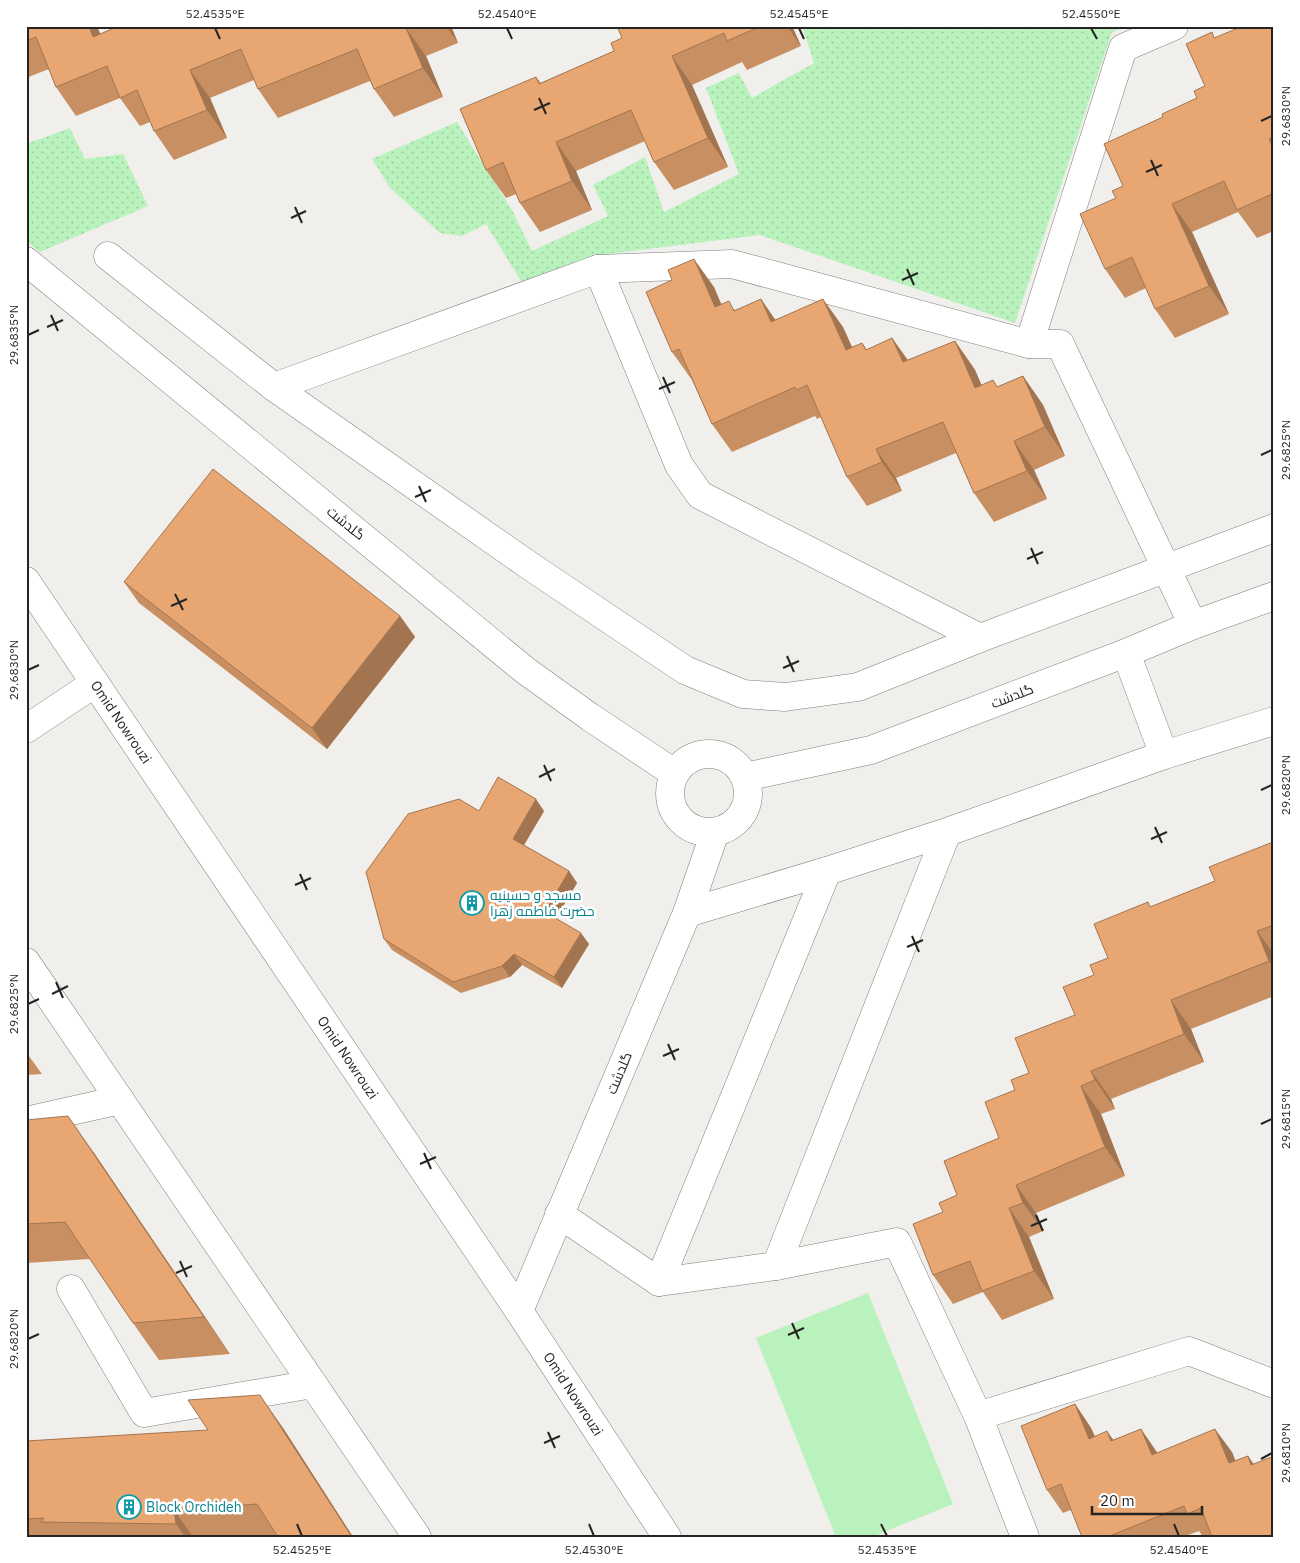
<svg xmlns="http://www.w3.org/2000/svg" width="1300" height="1563" font-family="'IBM Plex Sans',Cairo,sans-serif">
<style>
.grass{fill:url(#grass-dots)}
.green{fill:#b9f2bc}
.lines{fill:none;stroke-linecap:round;stroke-linejoin:round}
.minor-casing{stroke:#817f7d;stroke-width:29}
.minor{stroke:#fff;stroke-width:28}
.wall{fill:#c89062}
.shaded-wall{fill:#a27550}
.building{fill:#e8a772;stroke:#a27550}
.ticks{fill:none;stroke:#252423;stroke-width:2}
.labels{text-anchor:middle;stroke-width:5;stroke-linejoin:round;paint-order:stroke}
.street-label{font-size:14px;fill:#252423;stroke:#fff}
.culture-label{font-size:14px;fill:#0d838f;stroke:#fff;text-anchor:start}
.neatline{fill:none;stroke:#252423;stroke-width:2}
.ticks-label{font-size:12px;text-anchor:middle;fill:#252423}
</style>
<defs>
<pattern id="grass-dots" width="8" height="8" patternUnits="userSpaceOnUse" patternTransform="scale(1.25)"><rect width="8" height="8" fill="#b9f2bc"/><path d="M2 2h.1M6 6h.1" fill="none" stroke="#9fcfa1" stroke-width="1.8" stroke-linecap="round"/></pattern>
</defs>
<rect width="100%" height="100%" fill="#f1efec"/>
<g class="grass">
<path d="M802,26H1126L1112,32L1015,323L760,235L608,254L524,286L486,224L462,236L440,233L390,188L372,159L457,122L513,212L532,251L608,216L593,185L645,157L664,212L739,174L706,88L739,73L752,98L814,63Z"/>
<path d="M70,128L85,159L123,154L148,206L40,252L26,241V144Z"/>
</g>
<path class="green" d="M868,1293L953,1504L872,1537H836L756,1338Z"/>
<g class="lines">
<g class="minor-casing">
<g id="minor">
<path d="M108,256L274,387"/>
<path d="M26,261L526,671L590,717L674,773"/>
<path d="M598,269L679,465L700,495L980,638L1274,528"/>
<path d="M1029,344L1123,48L1174,26"/>
<path id="s1" d="M26,581L519,1311L667,1537"/>
<path d="M980,638L858,687L785,697L743,694L685,670L527,564L274,387L598,269L732,264L1029,344H1060L1193,625"/>
<path d="M1126,653L1164,755"/>
<path d="M26,729L95,683"/>
<circle cx="709" cy="793" r="39"/>
<path d="M745,777L871,750L1126,653L1193,625L1274,596"/>
<path d="M947,832L776,1266L659,1282L827,871L947,832L1164,755L1274,721"/>
<path d="M687,913L827,871"/>
<path d="M26,962L417,1537"/>
<path d="M26,1121L120,1100"/>
<path d="M559,1214L659,1282"/>
<path d="M776,1266L897,1242L978,1416L1025,1537"/>
<path d="M71,1289L144,1413L313,1384"/>
<path d="M519,1311L687,913L715,832"/>
<path d="M978,1416L1189,1351L1274,1384"/>
</g>
</g>
<use href="#minor" class="minor"/>
</g>
<g class="wall">
<path d="M26,26L100,34L119,26H451L458,43L426,56L443,97L394,117L374,89L370,81L278,118L258,89L254,80L210,98L227,138L174,160L154,131L150,122L140,126L120,98L76,116L56,87L49,69L26,78Z"/>
<path d="M617,26H792L801,46L747,70L742,62L692,85L728,167L674,190L654,162L645,141L576,171L592,210L540,232L520,203L516,194L506,198L486,170L536,77L541,83L614,51L622,38Z"/>
<path d="M1274,26V231L1257,238L1238,212L1192,232L1229,314L1175,338L1155,309L1146,288L1125,298L1105,269L1116,198L1123,186L1197,98L1205,86L1216,38Z"/>
<path d="M714,287L721,305L736,310L761,299L775,320L843,327L852,347L862,343L867,350L892,338L908,360L955,341L975,370L981,385L998,387L1023,376L1043,405L1065,456L1034,470L1047,499L994,522L974,493L956,453L896,478L902,491L867,506L847,477L821,417L817,419L815,416L732,452L712,424L692,380L672,352Z"/>
<path d="M124,582L400,616L415,637L327,749L139,603Z"/>
<path d="M479,811H544L524,845L569,871L577,883L556,918L589,944L562,988L522,965L510,977L461,993L392,950L384,939Z"/>
<path d="M1273,842L1274,844V996L1191,1029L1204,1062L1111,1099L1115,1109L1101,1114L1125,1176L1036,1213L1043,1231L1029,1237L1054,1299L1002,1320L983,1292L953,1304L933,1275L943,1212L957,1195L999,1138L1015,1090L1075,1015L1094,975L1151,907L1215,881Z"/>
<path d="M26,1052L42,1074L26,1075Z"/>
<path d="M26,1120L94,1153L230,1354L159,1360L133,1323L90,1259L26,1263Z"/>
<path d="M1075,1404L1091,1428L1095,1436L1113,1440L1141,1429L1157,1452H1232L1235,1461L1248,1456L1254,1465L1212,1534L1206,1537H1203L1199,1531L1183,1537H1082L1071,1510L1063,1513L1047,1490Z"/>
<path d="M283,1428L353,1537H26V1441Z"/>
</g>
<g class="shaded-wall">
<path d="M89,26H97L113,65L93,37Z"/>
<path d="M446,26H451L458,43Z"/>
<path d="M787,26H792L801,46Z"/>
<path d="M406,28L426,56L443,97L423,68Z"/>
<path d="M672,56L692,85L728,167L708,138Z"/>
<path d="M190,70L210,98L227,138L207,110Z"/>
<path d="M556,142L576,171L592,210L572,181Z"/>
<path d="M1172,204L1192,232L1229,314L1209,286Z"/>
<path d="M694,259L714,287L735,336L715,307Z"/>
<path d="M761,299L781,328L771,322Z"/>
<path d="M823,299L843,327L866,379L846,350Z"/>
<path d="M892,338L912,367L903,362Z"/>
<path d="M955,341L975,370L995,416L975,388Z"/>
<path d="M1023,376L1043,405L1065,456L1045,427Z"/>
<path d="M1014,441L1034,470L1047,499L1027,471Z"/>
<path d="M876,449L896,478L902,491L882,462Z"/>
<path d="M400,616L415,637L327,749L312,728Z"/>
<path d="M536,799L544,811L521,850L513,839Z"/>
<path d="M569,871L577,883L553,923L545,912Z"/>
<path d="M1257,931L1274,954V968L1269,961Z"/>
<path d="M581,933L589,944L562,988L554,977Z"/>
<path d="M514,954L522,965L510,977L502,966Z"/>
<path d="M1171,1000L1191,1029L1204,1062L1184,1034Z"/>
<path d="M1091,1071L1111,1099L1115,1109L1095,1080Z"/>
<path d="M1081,1086L1101,1114L1125,1176L1105,1147Z"/>
<path d="M68,1116L94,1153L230,1354L204,1317Z"/>
<path d="M1016,1185L1036,1213L1043,1231L1023,1203Z"/>
<path d="M1009,1208L1029,1237L1054,1299L1034,1271Z"/>
<path d="M260,1395L283,1428L353,1537H352Z"/>
<path d="M1075,1404L1091,1428L1105,1462L1089,1439Z"/>
<path d="M1141,1429L1157,1453L1152,1455Z"/>
<path d="M1215,1429L1232,1452L1246,1487L1229,1463Z"/>
<path d="M1107,1431L1124,1455L1111,1441Z"/>
<path d="M1248,1456L1264,1479L1251,1465Z"/>
<path d="M174,1510L193,1537H185L176,1524Z"/>
</g>
<g class="building">
<path d="M26,26H89L93,37L119,26H409L406,28L423,68L374,89L357,49L258,89L241,49L190,70L207,110L154,131L137,90L120,98L107,66L56,87L36,37L26,41Z"/>
<path d="M617,26H761L727,41L724,33L672,56L708,138L654,162L631,110L556,142L572,181L520,203L503,162L486,170L460,109L536,77L539,84L614,51L611,43L622,38Z"/>
<path d="M1243,26H1274V137L1269,139L1274,149V193L1237,210L1224,181L1172,204L1209,286L1155,309L1132,257L1105,269L1080,214L1116,198L1112,191L1123,186L1104,144L1163,117L1162,114L1197,98L1194,91L1205,86L1186,44L1212,32L1214,38Z"/>
<path d="M694,259L715,307L729,301L734,311L761,299L771,322L823,299L846,350L862,343L866,350L892,338L903,362L955,341L975,388L993,380L997,387L1023,376L1045,427L1014,441L1027,471L974,493L943,422L876,449L882,462L847,477L807,385L797,390L795,387L712,424L679,349L672,352L646,292L672,280L668,270Z"/>
<path d="M213,469L400,616L312,728L124,582Z"/>
<path d="M498,777L536,799L513,839L569,871L545,912L581,933L554,977L514,954L502,966L453,982L384,939L366,872L408,814L459,799L479,811Z"/>
<path d="M1273,842L1274,845V925L1257,931L1269,961L1171,1000L1184,1034L1091,1071L1095,1080L1081,1086L1105,1147L1016,1185L1023,1203L1009,1208L1034,1271L982,1291L970,1261L933,1275L913,1224L943,1212L939,1203L957,1195L944,1161L999,1138L985,1102L1015,1090L1011,1080L1029,1073L1015,1038L1075,1015L1063,987L1094,975L1090,965L1108,958L1094,924L1148,902L1150,907L1215,881L1209,867Z"/>
<path d="M68,1116L204,1317L133,1323L65,1222L26,1224V1120Z"/>
<path d="M260,1395L352,1537H278L257,1504L174,1510L176,1524L41,1522L44,1518L26,1519V1441L208,1430L188,1400Z"/>
<path d="M1075,1404L1089,1439L1107,1431L1111,1441L1141,1429L1152,1455L1215,1429L1229,1463L1248,1456L1251,1465L1274,1456V1537H1212L1201,1508L1187,1514L1184,1506L1107,1537H1082L1061,1484L1047,1490L1021,1426Z"/>
</g>
<path class="ticks" d="M215,28L220,39M507,28L512,39M799,28L804,39M1091,28L1097,39M539,98L546,114M534,110L550,103M1261,121L1272,116M1151,160L1158,176M1146,172L1162,165M295,207L302,223M291,218L306,211M907,269L914,285M902,280L918,273M51,315L58,331M47,327L63,320M28,335L39,330M663,377L670,393M659,389L675,382M1261,455L1272,450M419,486L426,502M415,497L431,490M1031,548L1038,564M1027,559L1043,552M175,594L183,610M171,606L187,599M787,656L794,672M783,668L799,661M28,670L39,665M544,765L551,781M539,777L555,769M1261,790L1272,785M1155,827L1162,843M1151,839L1167,832M300,874L307,890M295,885L311,878M912,936L919,952M907,947L923,940M56,982L63,998M52,994L68,986M28,1004L39,999M668,1044L675,1060M663,1056L679,1049M1261,1124L1272,1119M424,1153L431,1169M420,1164L436,1157M1036,1215L1043,1231M1031,1226L1047,1219M180,1261L187,1277M176,1273L192,1266M792,1323L799,1339M788,1335L804,1328M28,1339L39,1334M548,1432L555,1448M544,1443L560,1436M1261,1459L1272,1453M297,1524L302,1536M589,1524L594,1536M881,1524L887,1536M1174,1524L1179,1536"/>
<defs>
<g id="building-ring" transform="scale(1.25)"><circle r="9.5" fill="#fff" stroke="#0f9aa8" stroke-width="1.5"/><path d="M-4-6H4V6H1V3H-1V6H-4ZM-2.5-4.3h1.7v1.8h-1.7ZM.8-4.3h1.7v1.8H.8ZM-2.5-1h1.7V.8h-1.7ZM.8-1h1.7V.8H.8Z" fill="#0f9aa8"/></g>
</defs>
<g fill-rule="evenodd">
<use href="#building-ring" x="472" y="903"/>
<use href="#building-ring" x="129" y="1507"/>
</g>
<g class="labels">
<g class="street-label">
<text transform="translate(346 523) rotate(39)" y="5">گلدشت</text>
<text transform="translate(1012 696) rotate(-21)" y="5">گلدشت</text>
<text dy="5" stroke="none"><textPath href="#s1" startOffset="170">Omid Nowrouzi</textPath></text>
<text dy="5" stroke="none"><textPath href="#s1" startOffset="575">Omid Nowrouzi</textPath></text>
<text transform="translate(619 1073) rotate(-67)" y="5">گلدشت</text>
<text dy="5" stroke="none"><textPath href="#s1" startOffset="980">Omid Nowrouzi</textPath></text>
</g>
<g class="culture-label">
<text x="490" y="900">مسجد و حسینیه<tspan x="490" dy="16">حضرت فاطمه زهرا</tspan></text>
<text x="146" y="1512">Block Orchideh</text>
</g>
</g>
<rect width="1300" height="1563" fill="none" stroke="#ffffff" stroke-width="55"/>
<path d="M1092 1506v8h110v-8" fill="none" stroke="#252423" stroke-width="2.5"/>
<text x="1100" y="1506" font-size="15" fill="#252423" stroke="#ffffff" stroke-width="4" paint-order="stroke">20 m</text>
<rect x="28" y="28" width="1244" height="1508" class="neatline"/>
<g class="ticks-label">
<text x="215" y="18">52.4535°E</text>
<text x="507" y="18">52.4540°E</text>
<text x="799" y="18">52.4545°E</text>
<text x="1091" y="18">52.4550°E</text>
<text transform="translate(1286 116) rotate(-90)" y="4">29.6830°N</text>
<text transform="translate(14 335) rotate(-90)" y="4">29.6835°N</text>
<text transform="translate(1286 450) rotate(-90)" y="4">29.6825°N</text>
<text transform="translate(14 670) rotate(-90)" y="4">29.6830°N</text>
<text transform="translate(1286 785) rotate(-90)" y="4">29.6820°N</text>
<text transform="translate(14 1004) rotate(-90)" y="4">29.6825°N</text>
<text transform="translate(1286 1119) rotate(-90)" y="4">29.6815°N</text>
<text transform="translate(14 1339) rotate(-90)" y="4">29.6820°N</text>
<text transform="translate(1286 1453) rotate(-90)" y="4">29.6810°N</text>
<text x="302" y="1554">52.4525°E</text>
<text x="594" y="1554">52.4530°E</text>
<text x="887" y="1554">52.4535°E</text>
<text x="1179" y="1554">52.4540°E</text>
</g>
</svg>
